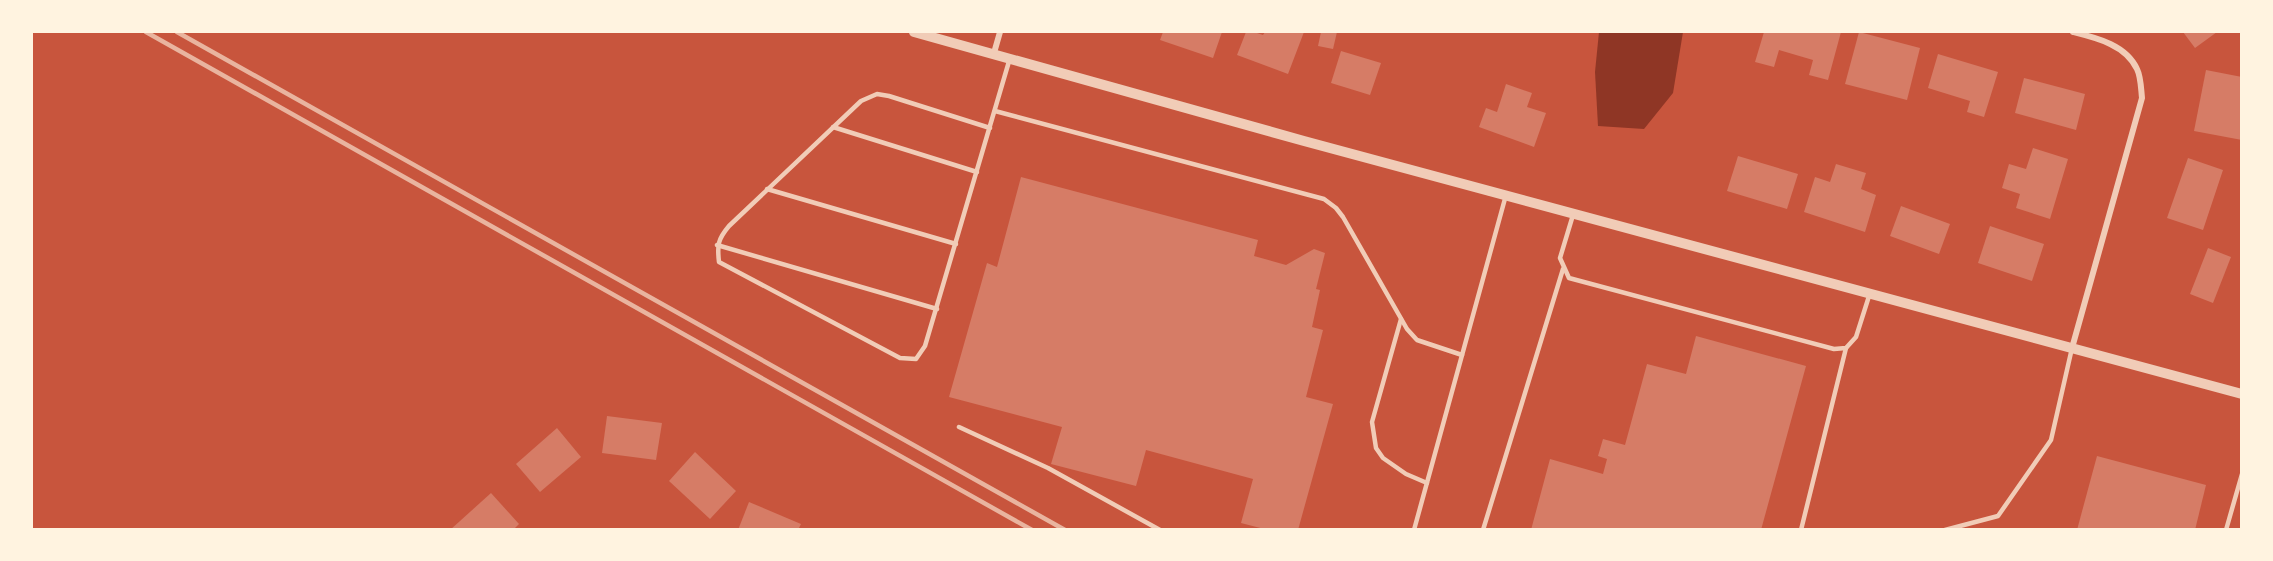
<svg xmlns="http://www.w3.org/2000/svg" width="2273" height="561" font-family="'Public Sans',sans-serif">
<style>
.water{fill:#8f3625}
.building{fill:#d67c66}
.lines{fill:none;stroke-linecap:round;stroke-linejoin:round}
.service{stroke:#f1ccb7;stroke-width:4.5}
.minor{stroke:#f1ccb7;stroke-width:6}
.tertiary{stroke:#f1ccb7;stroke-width:10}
.rail{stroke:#e9b49f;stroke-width:4.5}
</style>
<rect width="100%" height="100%" fill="#c8553d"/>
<path class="water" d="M1599,32H1683L1673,93L1644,129L1598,126L1595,72Z"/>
<g class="building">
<path d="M1163,32H1222L1213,58L1160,40Z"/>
<path d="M1246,32H1254L1263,35L1265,32H1304L1288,74L1237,55Z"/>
<path d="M1321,32H1337L1333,49L1318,46Z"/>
<path d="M1764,32H1841L1828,80L1809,75L1813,60L1779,50L1774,67L1755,62Z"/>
<path d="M1859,32L1920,48L1907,100L1845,84Z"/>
<path d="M2183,32H2217L2195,48Z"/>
<path d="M1341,51L1381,63L1370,95L1331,83Z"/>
<path d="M1938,54L1998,72L1984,117L1967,112L1970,101L1928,88Z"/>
<path d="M2206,70L2242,77V140L2194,131Z"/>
<path d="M2024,78L2085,94L2076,130L2015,113Z"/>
<path d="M1506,84L1532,93L1527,107L1546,113L1534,147L1479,127L1486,108L1497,112Z"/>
<path d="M2033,148L2068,159L2050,219L2016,208L2020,194L2002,188L2009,164L2026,169Z"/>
<path d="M1738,156L1798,174L1787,209L1727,191Z"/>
<path d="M2188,158L2223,170L2203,230L2167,218Z"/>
<path d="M1836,164L1866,173L1861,189L1876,195L1865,232L1804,212L1815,177L1830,182Z"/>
<path d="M1021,177L1258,240L1254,256L1286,265L1314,249L1325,253L1316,289L1320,290L1312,327L1323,330L1306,397L1333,404L1298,530H1268L1241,523L1253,479L1146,450L1136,486L1051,464L1062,427L949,397L987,263L997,267Z"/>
<path d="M1901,206L1950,224L1939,254L1890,236Z"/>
<path d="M1990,226L2044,244L2032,281L1978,263Z"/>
<path d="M2208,248L2231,257L2213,303L2190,294Z"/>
<path d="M1696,336L1806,366L1761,530H1531L1550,459L1603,474L1607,459L1598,456L1603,439L1625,445L1647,364L1686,374Z"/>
<path d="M607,416L662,423L656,460L602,453Z"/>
<path d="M557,428L581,457L540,492L516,464Z"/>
<path d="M695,452L736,491L710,519L669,481Z"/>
<path d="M2097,456L2206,485L2195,530H2077Z"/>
<path d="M491,493L519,524L513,530H450Z"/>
<path d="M749,502L801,524L798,530H738Z"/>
</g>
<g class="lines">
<g class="service">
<path d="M995,111L1324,199L1336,208L1343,217L1407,329L1417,340L1462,355"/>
<path d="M833,127L977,172"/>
<path d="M990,128L889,96L877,94L861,101L729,226C718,239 717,245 719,262L900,358L916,359L925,346L1010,58"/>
<path d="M767,189L956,244"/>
<path d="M1573,215L1560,258L1569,278L1834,349L1846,348L1856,337L1870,293"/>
<path d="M717,245L937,309"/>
<path d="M1401,319L1372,422L1376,448L1383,458L1406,474L1427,483"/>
<path d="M959,427L1048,468L1160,530"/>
<path d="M1414,530L1506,195"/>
<path d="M1483,530L1563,269"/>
<path d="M1801,530L1846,348"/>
<path d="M1945,530L1998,516L2051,440L2072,348"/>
<path d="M2226,530L2242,474"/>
</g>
<g class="minor">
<path d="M994,53L1000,32"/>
<path d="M2072,348L2142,98C2141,89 2141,77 2137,69C2126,45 2097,38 2073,32"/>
</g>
<path class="tertiary" d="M914,32L1304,141L2242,394"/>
<g class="rail">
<path d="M146,32L1032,530"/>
<path d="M177,32L1065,530"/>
</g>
</g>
<rect width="2273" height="561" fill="none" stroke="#fff3e0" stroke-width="66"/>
</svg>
